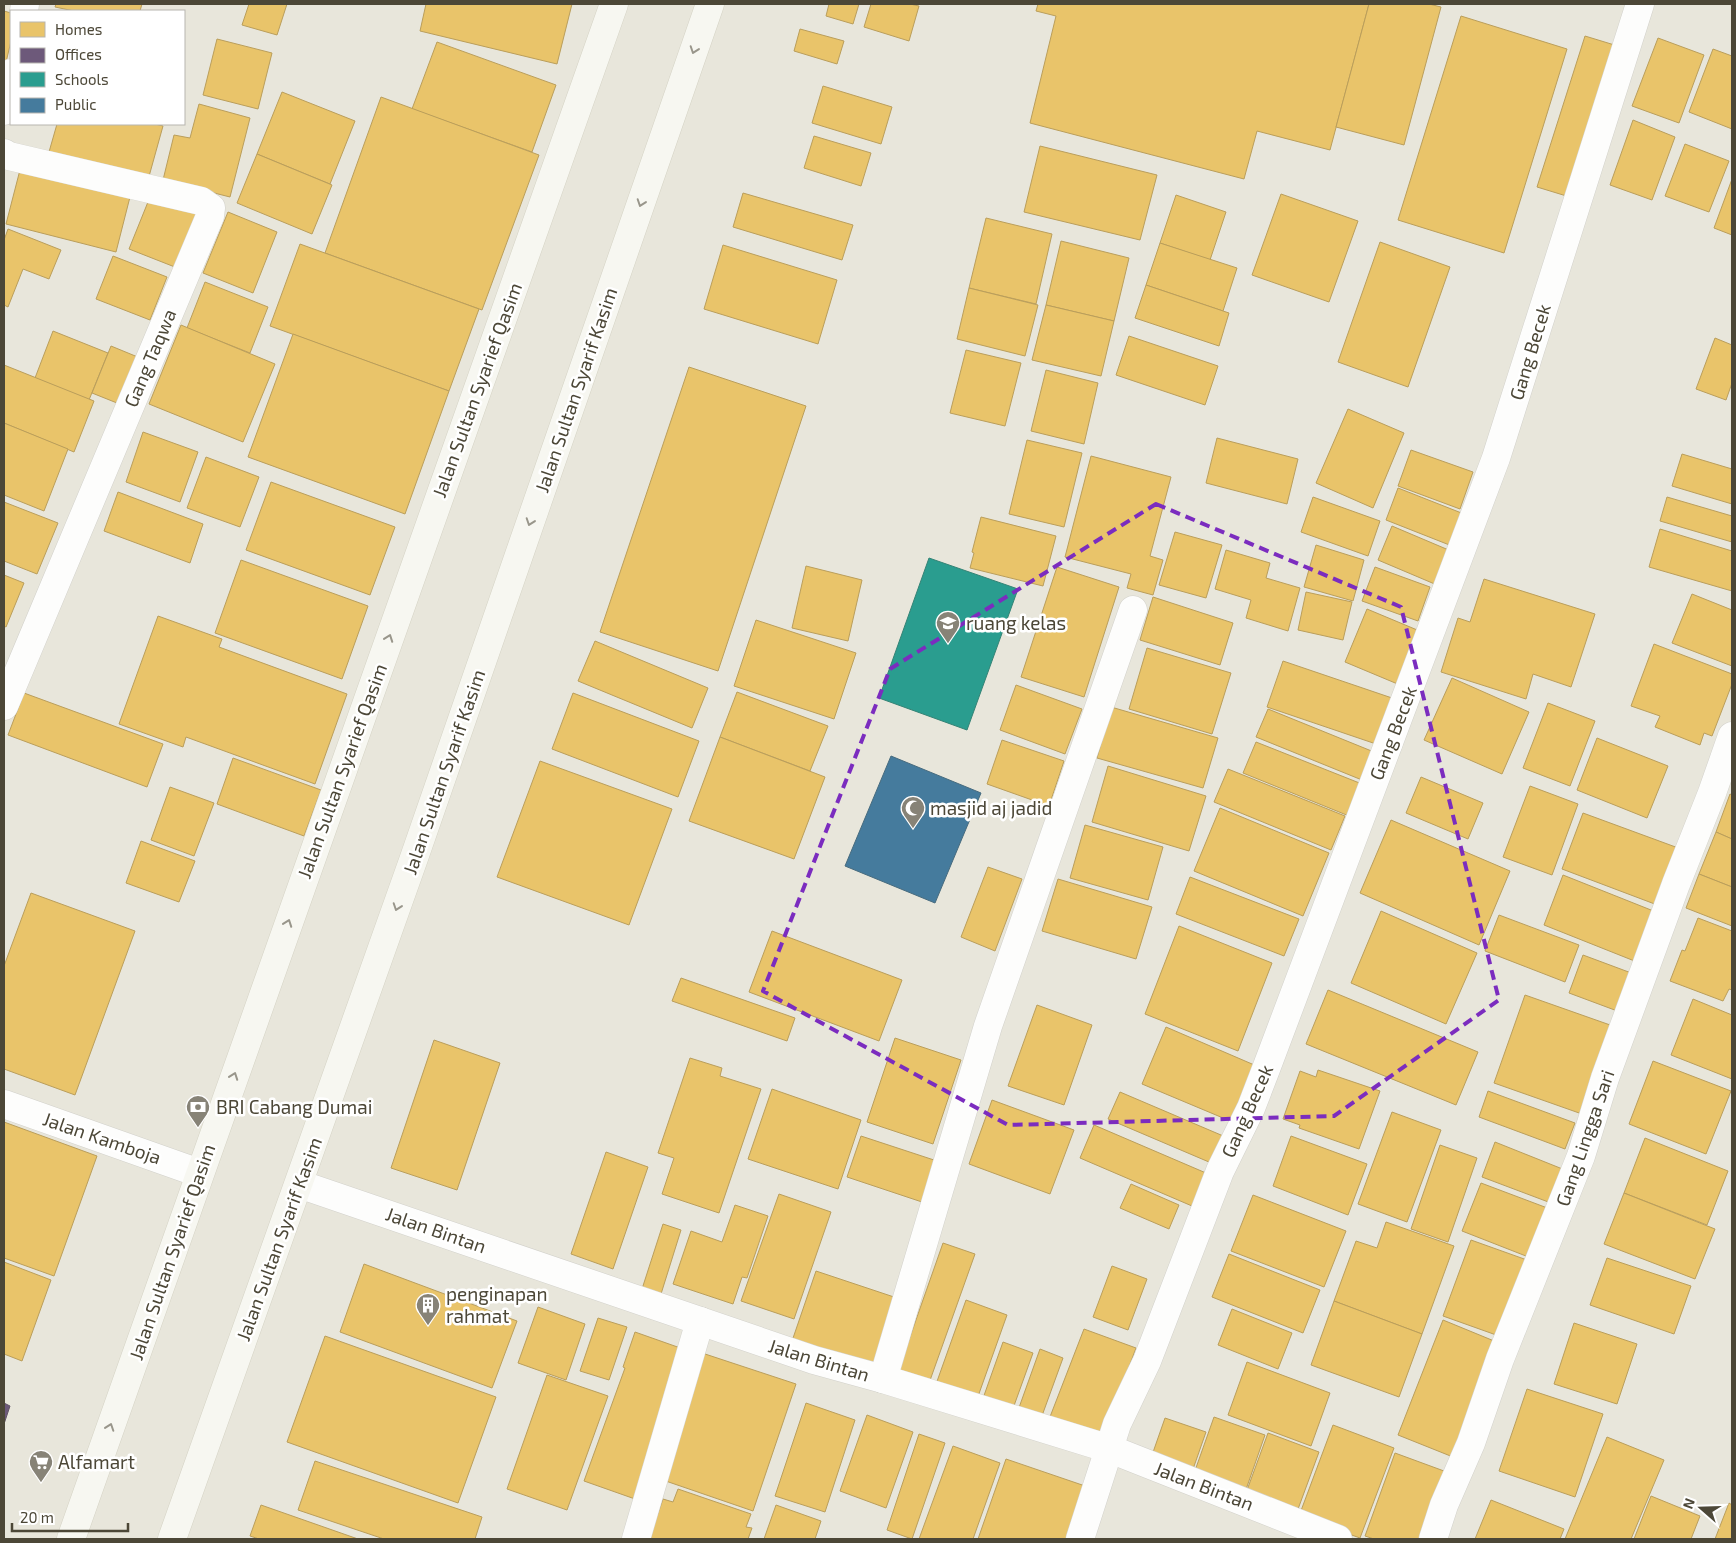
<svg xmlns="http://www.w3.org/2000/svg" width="1736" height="1543" font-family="'Exo 2',sans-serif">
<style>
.residential{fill:#e8e6db;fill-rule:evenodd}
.homes{fill:#e9c46a;stroke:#ba9e5b}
.offices{fill:#6d597a;stroke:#635466}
.schools{fill:#2a9d8f;stroke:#348375}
.public{fill:#457b9d;stroke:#476b7e}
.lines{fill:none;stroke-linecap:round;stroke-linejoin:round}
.street-casing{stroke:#d2d1cb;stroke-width:29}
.secondary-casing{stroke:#d4d2c4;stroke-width:29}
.street{stroke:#fdfdfc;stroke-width:28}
.secondary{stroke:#f7f7f1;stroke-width:28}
.oneway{stroke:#99968b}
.marked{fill:none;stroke:#7b2cbf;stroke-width:4;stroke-dasharray:10 6;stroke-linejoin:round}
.labels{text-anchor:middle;stroke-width:5;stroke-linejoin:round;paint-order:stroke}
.street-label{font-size:19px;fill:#4c4737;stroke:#fff}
.poi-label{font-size:19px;fill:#4c4737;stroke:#fff;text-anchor:start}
</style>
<rect width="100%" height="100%" fill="#f4f3ee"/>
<path class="residential" d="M4,4H1732V1539H4ZM11,11H184V124H11Z"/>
<g class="homes">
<path d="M56,4H142L140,11H74L55,7Z"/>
<path d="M249,4H287L277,35L242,25Z"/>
<path d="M426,4H572L557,64L420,31Z"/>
<path d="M829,4H859L853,24L826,16Z"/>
<path d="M871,4H910L919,6L909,41L864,27Z"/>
<path d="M1038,4H1369L1330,150L1257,131L1244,179L1030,123L1056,16L1036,11Z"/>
<path d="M1369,4H1429L1441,7L1404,145L1336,127Z"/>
<path d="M4,11L11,13V41L4,71Z"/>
<path d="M1461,16L1567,49L1504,253L1398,220Z"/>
<path d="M800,29L844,41L837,64L794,51Z"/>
<path d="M1585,36L1621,47L1573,198L1537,187Z"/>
<path d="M1658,38L1704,55L1679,123L1632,106Z"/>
<path d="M217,39L272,53L258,109L203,95Z"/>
<path d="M437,42L556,85L532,152L412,109Z"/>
<path d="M1713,49L1732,56V129L1689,112Z"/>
<path d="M823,86L892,107L881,144L812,123Z"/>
<path d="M282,92L355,121L330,184L257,154Z"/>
<path d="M381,97L539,155L482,310L325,253Z"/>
<path d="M199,104L250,118L230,197L163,180L174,135L190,138Z"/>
<path d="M1633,120L1675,137L1652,200L1610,185Z"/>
<path d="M57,124H155L163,126L148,180L49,152Z"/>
<path d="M814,136L871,153L861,186L804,168Z"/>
<path d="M1685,144L1729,161L1709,212L1665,196Z"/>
<path d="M1040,146L1157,175L1140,240L1024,212Z"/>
<path d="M257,154L332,185L312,234L237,203Z"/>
<path d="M21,166L131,193L116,252L6,224Z"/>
<path d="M1732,179V235L1714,228Z"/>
<path d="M152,192L207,215L185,271L129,249Z"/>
<path d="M743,193L853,225L842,260L733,227Z"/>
<path d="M1281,194L1358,221L1329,302L1252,275Z"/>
<path d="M1176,195L1226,212L1210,260L1160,243Z"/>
<path d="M228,212L277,232L253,293L203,273Z"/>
<path d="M986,218L1052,234L1036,304L969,288Z"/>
<path d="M8,229L61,250L49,279L23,269L8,307L4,305V240Z"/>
<path d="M1061,241L1129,258L1114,321L1046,305Z"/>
<path d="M1380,242L1450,267L1408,387L1338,362Z"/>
<path d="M1160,243L1237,268L1223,311L1146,285Z"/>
<path d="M300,244L479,309L449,391L270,326Z"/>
<path d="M723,245L837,280L818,344L704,309Z"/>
<path d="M113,256L167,277L150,320L96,299Z"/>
<path d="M205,282L268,307L250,353L187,328Z"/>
<path d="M1146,285L1229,313L1219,346L1135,318Z"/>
<path d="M969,288L1038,305L1025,356L957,339Z"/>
<path d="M1046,305L1114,321L1101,376L1032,360Z"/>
<path d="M181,325L275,364L243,442L149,404Z"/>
<path d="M53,331L108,353L89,400L35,378Z"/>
<path d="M293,334L449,391L405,514L248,457Z"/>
<path d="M1129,336L1218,366L1205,405L1116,375Z"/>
<path d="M1715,338L1732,345V383L1726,400L1696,389Z"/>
<path d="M111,346L145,360L127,407L92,393Z"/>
<path d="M966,350L1021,363L1005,426L950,413Z"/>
<path d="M4,365L94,401L74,452L4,423Z"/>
<path d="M689,367L806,406L718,671L600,632Z"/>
<path d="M1046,370L1098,383L1084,444L1031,431Z"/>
<path d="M1348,409L1404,433L1373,508L1316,483Z"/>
<path d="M4,423L68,449L44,511L4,495Z"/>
<path d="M143,432L198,452L180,502L126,482Z"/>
<path d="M1217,438L1298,459L1287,504L1206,483Z"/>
<path d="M1027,440L1082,453L1064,527L1009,514Z"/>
<path d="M1411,450L1473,472L1460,509L1398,486Z"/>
<path d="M1682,454L1732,469V504L1672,486Z"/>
<path d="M1091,456L1171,477L1150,556L1163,560L1153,595L1127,588L1131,574L1065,557Z"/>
<path d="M206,457L259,477L240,527L187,508Z"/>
<path d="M271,482L395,527L370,595L246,550Z"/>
<path d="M1398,488L1464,514L1452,546L1386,520Z"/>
<path d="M118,492L203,524L190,563L104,531Z"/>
<path d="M1313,497L1380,521L1368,556L1301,532Z"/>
<path d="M1667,497L1732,516V542L1660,521Z"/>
<path d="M4,502L58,523L37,574L4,561Z"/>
<path d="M981,517L1056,536L1043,586L970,568L974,553L972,552Z"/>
<path d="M1392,526L1451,551L1437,585L1378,560Z"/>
<path d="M1660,529L1732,551V591L1649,567Z"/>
<path d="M1175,532L1222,545L1206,598L1159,585Z"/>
<path d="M1316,545L1364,560L1353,601L1304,587Z"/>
<path d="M1226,550L1270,563L1266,578L1300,588L1288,631L1246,618L1251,600L1215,589Z"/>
<path d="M241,560L368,606L342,679L215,633Z"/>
<path d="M806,566L862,580L848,641L792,628Z"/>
<path d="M1057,567L1119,587L1084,697L1021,677Z"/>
<path d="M1375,567L1430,587L1418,621L1362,601Z"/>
<path d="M4,575L24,583L6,627L4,626Z"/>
<path d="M1484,579L1595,614L1571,687L1533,674L1526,699L1441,672L1458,618L1470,622Z"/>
<path d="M1306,592L1352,602L1343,640L1298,630Z"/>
<path d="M1692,594L1732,610V666L1672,643Z"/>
<path d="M1153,597L1233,623L1220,665L1140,640Z"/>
<path d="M1367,609L1422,632L1400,685L1345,662Z"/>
<path d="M158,616L222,639L219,647L347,694L315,784L186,737L183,747L119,724Z"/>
<path d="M756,620L856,653L834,719L734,686Z"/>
<path d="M595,641L708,688L692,728L578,681Z"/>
<path d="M1654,644L1732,674V684L1712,736L1704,733L1700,745L1655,727L1660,716L1631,706Z"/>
<path d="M1147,648L1231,673L1212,734L1129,709Z"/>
<path d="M1283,661L1395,699L1379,745L1267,707Z"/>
<path d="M1452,678L1529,712L1502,774L1424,740Z"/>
<path d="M1016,685L1082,709L1065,754L1000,730Z"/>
<path d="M737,692L828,726L810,771L720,737Z"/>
<path d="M24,693L163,744L147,787L8,735Z"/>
<path d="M573,693L699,741L678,797L552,749Z"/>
<path d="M1548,703L1595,721L1570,786L1523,768Z"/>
<path d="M1111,707L1218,738L1203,788L1097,758Z"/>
<path d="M1268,709L1374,752L1362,780L1256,737Z"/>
<path d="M720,737L825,777L794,859L689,821Z"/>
<path d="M1597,738L1668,766L1647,818L1577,790Z"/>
<path d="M1002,740L1064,761L1049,806L987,784Z"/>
<path d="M1256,742L1362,784L1349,816L1243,773Z"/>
<path d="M233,758L321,790L304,836L217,804Z"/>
<path d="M540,761L672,809L629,925L497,877Z"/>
<path d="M1108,766L1206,796L1189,851L1092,822Z"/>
<path d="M1228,769L1345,816L1331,850L1214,802Z"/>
<path d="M1421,777L1483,803L1468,839L1406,813Z"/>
<path d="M1530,786L1578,804L1552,875L1503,857Z"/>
<path d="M170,787L214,803L194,856L151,840Z"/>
<path d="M1730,794L1732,795V839L1716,832Z"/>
<path d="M1220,808L1329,853L1303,916L1194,871Z"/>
<path d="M1583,813L1681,849L1660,906L1562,869Z"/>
<path d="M1391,820L1510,871L1479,945L1360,893Z"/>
<path d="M1085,825L1163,847L1148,900L1070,878Z"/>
<path d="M1716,832L1732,839V887L1699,874Z"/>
<path d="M141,841L195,861L179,902L126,883Z"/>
<path d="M988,867L1022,879L995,951L961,937Z"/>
<path d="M1699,874L1732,887V926L1686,908Z"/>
<path d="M1563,875L1656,912L1637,962L1544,925Z"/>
<path d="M1190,877L1299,919L1284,956L1176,914Z"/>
<path d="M1058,879L1152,907L1136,959L1042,931Z"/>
<path d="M31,893L135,931L75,1095L4,1069V966Z"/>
<path d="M1381,911L1477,953L1446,1024L1351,983Z"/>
<path d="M1499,915L1579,945L1565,982L1485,951Z"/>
<path d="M1698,918L1732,931V990L1729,989L1723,1001L1670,981L1682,950L1685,951Z"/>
<path d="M1179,926L1272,963L1238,1051L1145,1014Z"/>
<path d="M772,931L902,980L879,1041L749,992Z"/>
<path d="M1583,955L1634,974L1620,1012L1569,993Z"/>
<path d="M681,978L795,1018L787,1041L672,1001Z"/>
<path d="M1328,990L1478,1052L1456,1105L1306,1044Z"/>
<path d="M1525,995L1613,1026L1582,1114L1494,1083Z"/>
<path d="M1693,999L1732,1015V1079L1671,1055Z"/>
<path d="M1037,1005L1092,1025L1064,1105L1008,1086Z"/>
<path d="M1166,1027L1259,1067L1235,1123L1142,1084Z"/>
<path d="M895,1038L961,1060L933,1144L867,1122Z"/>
<path d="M434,1040L500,1063L457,1190L391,1168Z"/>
<path d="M690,1058L722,1068L720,1076L761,1089L719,1213L662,1194L674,1158L658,1153Z"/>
<path d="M1653,1061L1731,1091L1706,1154L1629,1124Z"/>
<path d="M1318,1070L1380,1091L1359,1149L1299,1128L1300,1125L1283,1119L1300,1071L1316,1077Z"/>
<path d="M772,1089L861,1120L838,1189L748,1159Z"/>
<path d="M1488,1091L1575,1123L1565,1149L1479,1117Z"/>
<path d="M1120,1092L1228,1138L1216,1165L1108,1119Z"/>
<path d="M992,1100L1074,1130L1050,1194L969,1164Z"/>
<path d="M1392,1112L1441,1130L1407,1222L1358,1204Z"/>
<path d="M4,1122L97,1156L54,1276L4,1258Z"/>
<path d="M1094,1125L1213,1176L1199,1209L1080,1158Z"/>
<path d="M861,1136L937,1161L922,1202L847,1177Z"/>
<path d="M1291,1136L1367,1164L1348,1215L1273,1186Z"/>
<path d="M1645,1138L1728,1171L1707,1225L1624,1193Z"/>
<path d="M1495,1142L1565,1170L1551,1203L1482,1177Z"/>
<path d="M1440,1145L1477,1158L1448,1242L1411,1229Z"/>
<path d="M606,1152L648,1167L613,1269L571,1254Z"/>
<path d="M1481,1183L1550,1209L1531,1258L1462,1231Z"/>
<path d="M1131,1184L1179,1205L1169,1229L1120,1208Z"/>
<path d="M1624,1193L1715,1229L1695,1279L1604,1244Z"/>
<path d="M779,1194L831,1212L794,1319L741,1301Z"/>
<path d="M1253,1195L1346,1231L1324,1287L1231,1251Z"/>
<path d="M735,1205L768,1216L747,1278L742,1277L733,1304L673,1284L691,1231L722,1242Z"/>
<path d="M1386,1222L1454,1246L1422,1334L1334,1301L1356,1241L1377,1248Z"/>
<path d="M663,1224L681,1230L661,1294L642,1289Z"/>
<path d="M1471,1240L1527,1260L1499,1336L1443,1316Z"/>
<path d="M943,1243L975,1254L928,1386L897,1374Z"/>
<path d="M1229,1254L1320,1290L1303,1333L1212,1297Z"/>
<path d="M1607,1258L1691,1286L1674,1334L1590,1305Z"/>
<path d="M4,1262L51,1280L22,1361L4,1354Z"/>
<path d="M364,1264L517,1321L492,1388L340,1332Z"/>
<path d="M1112,1266L1147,1279L1128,1330L1093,1317Z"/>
<path d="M816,1271L900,1299L874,1373L791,1344Z"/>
<path d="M966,1300L1007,1315L976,1402L935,1387Z"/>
<path d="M1334,1301L1422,1334L1399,1397L1311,1365Z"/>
<path d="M538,1307L585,1324L566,1380L518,1363Z"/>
<path d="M1232,1309L1292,1333L1278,1369L1218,1345Z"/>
<path d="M598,1318L627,1327L609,1380L580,1371Z"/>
<path d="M1443,1320L1499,1343L1453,1457L1398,1435Z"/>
<path d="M1574,1323L1637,1344L1617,1404L1554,1384Z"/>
<path d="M1084,1329L1136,1348L1101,1442L1048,1422Z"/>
<path d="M635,1332L686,1350L635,1499L584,1481L625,1368L623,1367Z"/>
<path d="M325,1336L496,1397L458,1503L287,1442Z"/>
<path d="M1003,1342L1033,1353L1011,1414L981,1404Z"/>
<path d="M1040,1349L1063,1358L1039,1424L1016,1416Z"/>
<path d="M699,1352L796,1384L753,1511L657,1478Z"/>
<path d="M1247,1362L1330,1393L1311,1446L1228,1415Z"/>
<path d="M547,1375L608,1396L567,1510L507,1489Z"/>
<path d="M1527,1389L1603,1414L1575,1497L1499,1471Z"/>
<path d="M806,1403L855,1420L825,1512L775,1496Z"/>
<path d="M867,1415L913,1432L886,1508L840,1491Z"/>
<path d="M1214,1417L1265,1435L1243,1498L1192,1479Z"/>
<path d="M1165,1418L1206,1432L1192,1472L1151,1458Z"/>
<path d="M1333,1425L1394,1448L1360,1538L1299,1516Z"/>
<path d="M1268,1433L1319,1452L1294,1520L1243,1501Z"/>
<path d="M919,1434L945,1443L912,1539L887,1530Z"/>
<path d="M1607,1437L1664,1460L1631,1539H1565Z"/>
<path d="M953,1446L1000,1463L973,1539H919Z"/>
<path d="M1395,1453L1444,1471L1419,1539H1374L1365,1536Z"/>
<path d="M1006,1459L1091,1488L1074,1539H978Z"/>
<path d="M315,1461L482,1517L475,1539H384L298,1510Z"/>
<path d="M678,1489L751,1514L746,1527L752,1528L748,1539H649L663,1499L673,1502Z"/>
<path d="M1651,1496L1700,1516L1691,1539H1634Z"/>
<path d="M1491,1500L1564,1529L1560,1539H1475Z"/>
<path d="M1729,1503L1732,1505V1539H1715Z"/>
<path d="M261,1505L358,1539H259L250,1536Z"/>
<path d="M776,1505L821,1521L815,1539H764Z"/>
</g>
<path class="offices" d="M4,1403L10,1406L4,1424Z"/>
<path class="schools" d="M929,558L1018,589L967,730L879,698Z"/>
<path class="public" d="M891,756L981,793L935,903L845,866Z"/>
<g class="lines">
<g class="street-casing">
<g id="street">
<path d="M24,11L25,4"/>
<path d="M4,111L11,73"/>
<path d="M4,153L9,156L201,201L211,208L210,216L4,706"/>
<path d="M4,1104L199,1173"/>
<path d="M299,1184L814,1360L883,1379L1110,1449L1338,1539"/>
<path d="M883,1379L988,1026L1133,610"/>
<path d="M636,1539L700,1321"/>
<path d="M1080,1539L1117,1424L1147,1361L1220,1171L1251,1108L1266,1069L1496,458L1640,4"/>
<path d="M1433,1539L1444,1505L1471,1443L1500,1359L1581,1156L1605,1078L1676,884L1712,793L1732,736"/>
</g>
</g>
<g class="secondary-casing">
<g id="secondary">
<path d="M71,1539L614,4"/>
<path d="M172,1539L414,858L710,4"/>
</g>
</g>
<use href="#street" class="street"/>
<use href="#secondary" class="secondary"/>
</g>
<defs><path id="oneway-chevron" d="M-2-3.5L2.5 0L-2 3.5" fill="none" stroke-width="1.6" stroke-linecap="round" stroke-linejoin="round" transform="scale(1.25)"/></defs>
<g class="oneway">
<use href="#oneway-chevron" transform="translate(694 50) rotate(109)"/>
<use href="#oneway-chevron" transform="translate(641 203) rotate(109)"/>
<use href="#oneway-chevron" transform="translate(530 522) rotate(109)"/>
<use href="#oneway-chevron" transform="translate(389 638) rotate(-70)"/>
<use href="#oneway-chevron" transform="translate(397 907) rotate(109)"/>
<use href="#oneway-chevron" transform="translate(288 923) rotate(-70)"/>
<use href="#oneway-chevron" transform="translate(234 1076) rotate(-70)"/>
<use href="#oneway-chevron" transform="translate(110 1427) rotate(-71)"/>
</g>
<path class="marked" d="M1156,504L1401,607L1499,1000L1334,1116L1008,1125L763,991L890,669Z"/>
<defs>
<g id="school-pin" transform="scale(1.25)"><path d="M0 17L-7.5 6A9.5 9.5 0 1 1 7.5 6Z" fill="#878377" stroke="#fff"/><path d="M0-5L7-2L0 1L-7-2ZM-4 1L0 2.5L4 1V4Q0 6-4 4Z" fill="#fff"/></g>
<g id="mosque-pin" transform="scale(1.25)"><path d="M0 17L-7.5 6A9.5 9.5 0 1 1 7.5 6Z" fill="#878377" stroke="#fff"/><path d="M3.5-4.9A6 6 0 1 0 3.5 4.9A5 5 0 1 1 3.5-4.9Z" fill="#fff"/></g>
<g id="bank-pin" transform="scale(1.25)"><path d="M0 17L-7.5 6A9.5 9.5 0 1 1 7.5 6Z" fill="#878377" stroke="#fff"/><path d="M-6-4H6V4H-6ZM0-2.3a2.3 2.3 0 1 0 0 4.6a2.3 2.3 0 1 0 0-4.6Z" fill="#fff"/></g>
<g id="building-pin" transform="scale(1.25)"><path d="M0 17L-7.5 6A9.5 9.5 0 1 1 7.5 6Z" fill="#878377" stroke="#fff"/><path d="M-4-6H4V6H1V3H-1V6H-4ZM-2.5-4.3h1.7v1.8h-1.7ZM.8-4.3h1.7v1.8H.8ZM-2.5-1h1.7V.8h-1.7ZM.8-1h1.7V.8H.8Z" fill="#fff"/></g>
<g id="supermarket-pin" transform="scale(1.25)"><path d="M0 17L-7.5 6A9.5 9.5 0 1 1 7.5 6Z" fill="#878377" stroke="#fff"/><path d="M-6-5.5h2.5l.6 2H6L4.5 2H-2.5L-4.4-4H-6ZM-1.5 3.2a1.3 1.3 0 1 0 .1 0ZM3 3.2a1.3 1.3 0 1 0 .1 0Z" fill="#fff"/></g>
</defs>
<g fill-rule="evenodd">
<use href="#school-pin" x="948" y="623"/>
<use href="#mosque-pin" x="913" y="808"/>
<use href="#bank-pin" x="198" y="1107"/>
<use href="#building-pin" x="428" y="1305"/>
<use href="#supermarket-pin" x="41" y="1462"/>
</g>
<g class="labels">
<g class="street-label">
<text transform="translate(1530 352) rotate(-73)" y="7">Gang Becek</text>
<text transform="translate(150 358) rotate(-67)" y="7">Gang Taqwa</text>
<text transform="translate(477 390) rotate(-70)" y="7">Jalan Sultan Syarief Qasim</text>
<text transform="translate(576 390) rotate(-71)" y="7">Jalan Sultan Syarif Kasim</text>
<text transform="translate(1393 733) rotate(-69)" y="7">Gang Becek</text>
<text transform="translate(342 771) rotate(-70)" y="7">Jalan Sultan Syarief Qasim</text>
<text transform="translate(444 772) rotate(-71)" y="7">Jalan Sultan Syarif Kasim</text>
<text transform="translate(1247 1111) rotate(-66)" y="7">Gang Becek</text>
<text transform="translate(102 1138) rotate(19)" y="7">Jalan Kamboja</text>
<text transform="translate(1585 1138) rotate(-71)" y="7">Gang Lingga Sari</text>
<text transform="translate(436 1230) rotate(19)" y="7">Jalan Bintan</text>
<text transform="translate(279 1239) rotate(-70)" y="7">Jalan Sultan Syarif Kasim</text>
<text transform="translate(172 1252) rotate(-71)" y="7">Jalan Sultan Syarief Qasim</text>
<text transform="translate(819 1360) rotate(17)" y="7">Jalan Bintan</text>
<text transform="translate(1204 1486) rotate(21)" y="7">Jalan Bintan</text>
</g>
<g class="poi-label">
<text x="966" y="630">ruang kelas</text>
<text x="930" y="815">masjid aj jadid</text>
<text x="216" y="1114">BRI Cabang Dumai</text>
<text x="446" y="1301">penginapan<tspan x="446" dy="22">rahmat</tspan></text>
<text x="58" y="1469">Alfamart</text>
</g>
</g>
<rect width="1736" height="1543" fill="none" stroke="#4c4737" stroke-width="10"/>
<rect x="10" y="10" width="175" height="115" fill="#ffffff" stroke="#b7b5af"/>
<rect x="20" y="22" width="25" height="15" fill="#e9c46a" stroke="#b7b5af"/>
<text x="55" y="35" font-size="15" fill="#4c4737">Homes</text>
<rect x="20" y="48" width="25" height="15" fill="#6d597a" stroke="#b7b5af"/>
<text x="55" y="60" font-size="15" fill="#4c4737">Offices</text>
<rect x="20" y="72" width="25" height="15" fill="#2a9d8f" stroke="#b7b5af"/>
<text x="55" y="85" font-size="15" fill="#4c4737">Schools</text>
<rect x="20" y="98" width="25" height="15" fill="#457b9d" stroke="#b7b5af"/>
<text x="55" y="110" font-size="15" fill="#4c4737">Public</text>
<g transform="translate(1701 1508) rotate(290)" stroke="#ffffff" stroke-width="4" paint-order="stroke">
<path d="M0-4L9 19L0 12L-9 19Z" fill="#4c4737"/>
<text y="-8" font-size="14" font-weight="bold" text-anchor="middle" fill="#4c4737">N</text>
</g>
<path d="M12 1523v8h116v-8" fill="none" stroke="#4c4737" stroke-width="2.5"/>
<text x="20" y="1523" font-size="15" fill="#4c4737" stroke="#ffffff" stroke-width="4" paint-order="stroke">20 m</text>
</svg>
